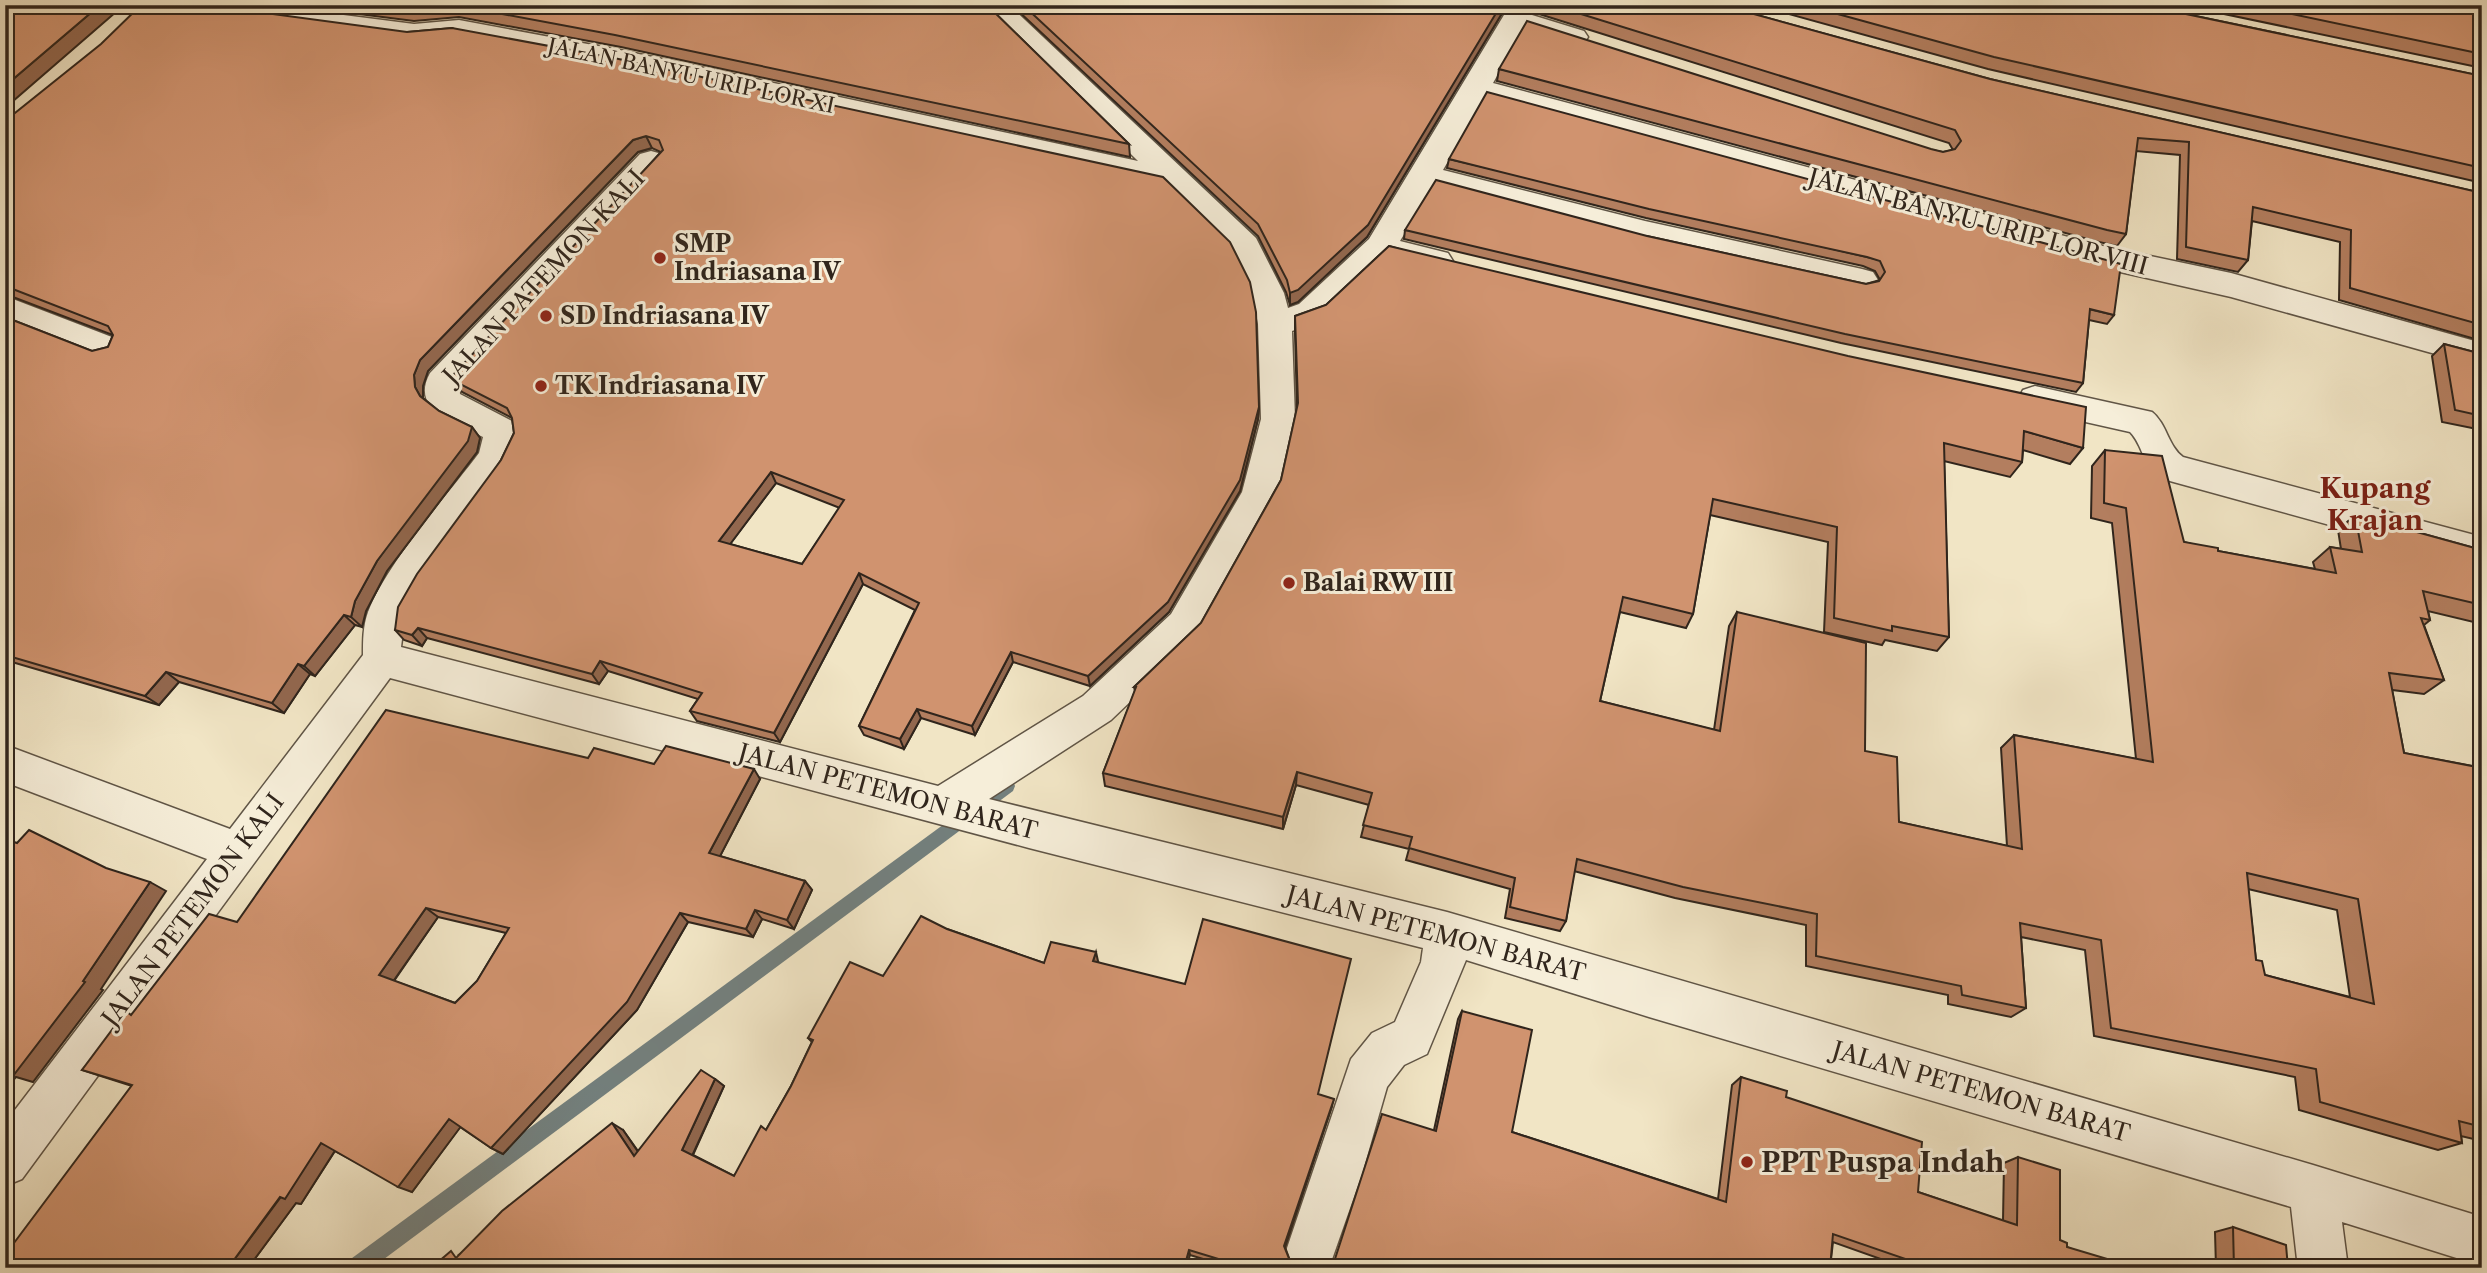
<svg xmlns="http://www.w3.org/2000/svg" width="2487" height="1273" font-family="'Libre Caslon Text',serif">
<style>
.lines{fill:none;stroke-linecap:round;stroke-linejoin:round}
.stream{fill:#73807e;fill-rule:evenodd}
.minor-casing{stroke:#605546;stroke-width:3}
.minor{fill:#f6eed9;fill-rule:evenodd}
.wall{fill:#b37e5f;stroke:#30251c;stroke-width:2;fill-rule:evenodd}
.shaded-wall{fill:#92674e;stroke:#30251c;stroke-width:2}
.building{fill:#d0936f;stroke:#30251c;stroke-width:2;fill-rule:evenodd}
.poi-dot{fill:#8f2418;stroke:#f6eed9;stroke-width:2.5}
.labels{text-anchor:middle;stroke-width:6;stroke-linejoin:round;paint-order:stroke}
.far-street-label{font-size:21px;fill:#30251c;stroke:#f6eed9}
.street-label{font-size:24px;fill:#30251c;stroke:#f6eed9}
.poi-label{font-size:24px;font-weight:bold;fill:#30251c;stroke:#f6eed9;text-anchor:start}
.quarter-label{font-size:28px;font-weight:bold;fill:#7a1f14;stroke:#f6eed9}
.near-poi-label{font-size:28px;font-weight:bold;fill:#30251c;stroke:#f6eed9;text-anchor:start}
</style>
<rect width="100%" height="100%" fill="#f1e5c5"/>
<filter id="stains"><feTurbulence type="fractalNoise" baseFrequency=".00286" numOctaves="4"/><feColorMatrix values="0 0 0 0 .2 0 0 0 0 .09 0 0 0 0 .02 0 0 0 .5 -.17"/></filter>
<radialGradient id="worn" r=".72"><stop offset=".6" stop-color="#630" stop-opacity="0"/><stop offset="1" stop-color="#630" stop-opacity=".3"/></radialGradient>
<g class="lines">
<g class="stream">
<path d="M1098,86L1102,87L1266,237L1283,283L1281,286L1276,288L1269,283L1255,242L1094,93L1092,90Z"/>
<path d="M1007,778L1013,781L1015,786L1013,791L372,1268H345L348,1261Z"/>
</g>
<g class="minor-casing">
<g id="minor">
<path d="M185,5H265L414,24L459,20L620,50L1138,161L979,5H1009L1256,238L1284,293L1288,308L1299,304L1369,239L1510,5H1538L1532,15L1584,31L1588,37L1584,43L1574,46L1523,30L1493,83L2098,245L2231,273L2482,343V367L2231,297L2098,267L1484,99L1443,170L1645,221L1862,269L1873,272L1878,280L1873,288L1862,291L1645,243L1433,187L1400,241L1448,253L1453,261L1448,269L1437,272L1386,260L1323,320L1292,331L1295,419L1278,494L1199,636L1111,720L989,799L1447,912L2313,1165L2482,1217V1266L2342,1222L2348,1268H2298L2291,1207L1649,1017L1466,960L1427,1054L1404,1065L1387,1087L1362,1174L1329,1268H1293L1286,1251L1351,1059L1372,1033L1395,1022L1421,962L1423,948L1029,848L390,678L22,1179L5,1186V1123L207,859L5,782V745L230,829L363,655C363,640 363,626 368,612C388,562 445,498 479,453L483,437C457,423 409,411 430,373L640,154L651,151L662,154L666,161L459,385L460,394L512,421L517,430L519,443L507,470L424,583L405,616L401,647L938,786L1083,696L1171,614L1242,492L1261,419L1258,324L1252,293L1232,252L1165,187L620,68L459,38L414,42L199,13L189,11Z"/>
<path d="M5,296L117,339L122,348L117,357L105,360L5,321Z"/>
<path d="M2035,386L2152,412C2167,424 2168,446 2183,457L2482,537V567L2159,478C2143,466 2143,445 2130,432L2023,408L2018,399L2023,390Z"/>
</g>
</g>
<use href="#minor" class="minor"/>
</g>
<g class="wall">
<path d="M288,5H987L1129,144L1130,157L621,47L459,17L414,21Z"/>
<path d="M1012,5H1507L1367,237L1298,302L1290,305L1286,292L1258,236Z"/>
<path d="M1538,5H1721L1990,79L2482,193V341L2339,300L2340,242L2252,221L2248,260L2238,272L2177,259L2180,155L2136,151L2126,234L2117,246L2099,242L1497,81L1499,69L1943,152L1953,150L1949,143L1536,13Z"/>
<path d="M1756,5H2143L2482,76V183L1988,69Z"/>
<path d="M2181,5H2482V68Z"/>
<path d="M452,28L1259,407L1258,419L1240,491L1169,612L1090,686L1013,662L975,735L921,718L904,749L864,735L859,726L915,610L863,584L780,742L697,721L690,711L698,699L608,671L599,684L427,638L422,646L404,640L395,630L501,460L514,433L512,418L462,392L454,381L661,152L652,148L638,152L428,371L423,386V398L439,411L472,427L480,438L477,452L387,571L366,611L362,627L355,625L315,676L310,674L284,713L179,682L159,705L5,660V317L92,351L108,347L113,335L5,294V121L407,32ZM776,483L840,508L802,564L730,544Z"/>
<path d="M1449,159L2114,315L2107,324L2089,320L2083,383L2076,392L1841,343L1404,239L1405,230L1647,236L1866,284L1880,280L1875,271L1863,266L1646,218L1447,168Z"/>
<path d="M1389,246L2083,448L2070,464L2023,450L2022,462L2010,477L1944,461L1949,637L1937,651L1885,640L1882,645L1824,632L1828,542L1710,515L1693,614L1686,628L1620,612L1600,701L1714,730L1729,626L1737,612L1865,751L1899,822L2007,846L2001,748L2014,735L2136,759L2112,523L2091,518L2092,466L2105,450L2184,542L2218,551L2315,569L2313,562L2330,547L2341,549L2338,530L2355,515L2482,550V624L2428,611L2430,620L2424,625L2444,680L2424,694L2392,690L2404,753L2478,767L2482,765V1141L2461,1136L2462,1143L2438,1150L2299,1110L2295,1077L2094,1036L2085,950L2021,937L2026,1008L2011,1017L1948,1004V995L1806,966V925L1675,898L1574,871L1566,921L1560,931L1505,918L1510,889L1406,860L1409,849L1361,837L1369,805L1296,785L1283,829L1105,786L1103,773L1135,691L1134,687L1201,623L1281,480L1297,408L1295,333V316L1326,305ZM2248,889L2337,910L2350,997L2265,975L2256,960Z"/>
<path d="M2444,344L2482,354V430L2442,422L2432,356Z"/>
<path d="M588,758L654,764L760,779L720,856L805,881L812,890L794,929L762,919L753,937L688,922L637,1010L503,1154L491,1148L460,1127L412,1192L335,1151L301,1204L296,1203L248,1268H5L132,1086L82,1070L132,1014L237,922ZM438,917L506,933L477,981L455,1003L394,981Z"/>
<path d="M947,929L1044,963L1098,962L1318,1094L1332,1106L1285,1247L1292,1266L1333,1265L1434,1130L1458,1019L1462,1011L1512,1132L1718,1199L1732,1085L1741,1077L1786,1097L1918,1192L2003,1221L2004,1163L2018,1157L2060,1240L2067,1247L2114,1268H1906L1833,1242L1830,1268H1233L1190,1255L460,1254L623,1130L638,1151L715,1079L724,1086L693,1155L734,1176L766,1130L791,1086L812,1042L808,1038L883,976Z"/>
<path d="M2233,1227L2288,1268H2216L2215,1232Z"/>
</g>
<g class="shaded-wall">
<path d="M100,5H124L5,108V86Z"/>
<path d="M1501,5H1507L1367,237L1298,302L1290,305V293Z"/>
<path d="M646,136L652,148L638,152L428,371L423,386V398L420,396L415,387L414,375L420,360L633,140Z"/>
<path d="M1259,407L1258,419L1240,491L1169,612L1090,686L1088,676Z"/>
<path d="M472,427L480,438L477,452L387,571L366,611L362,627L351,617L355,601L377,561Z"/>
<path d="M771,472L776,483L725,551L719,541Z"/>
<path d="M859,573L863,584L780,742L774,733Z"/>
<path d="M344,615L355,625L315,676L304,666Z"/>
<path d="M418,628L427,638L422,646L412,635Z"/>
<path d="M1011,652L1013,662L975,735L972,726Z"/>
<path d="M600,661L608,671L599,684L592,674Z"/>
<path d="M298,664L310,674L284,713L272,703Z"/>
<path d="M166,672L179,682L159,705L145,696Z"/>
<path d="M917,709L921,718L904,749L900,739Z"/>
<path d="M754,769L760,779L717,862L709,853Z"/>
<path d="M1297,772L1296,785L1283,829V817Z"/>
<path d="M805,881L812,890L794,929L787,920Z"/>
<path d="M150,882L166,891L101,989L103,990L33,1082L16,1077L5,1091V1071L83,981Z"/>
<path d="M426,908L438,917L392,983L379,975Z"/>
<path d="M755,910L762,919L753,937L746,929Z"/>
<path d="M680,913L688,922L637,1010L503,1154L491,1148Z"/>
<path d="M1096,952L1098,961L1096,970L1093,961Z"/>
<path d="M715,1079L724,1086L692,1156L682,1150Z"/>
<path d="M1334,1099L1332,1106L1284,1250V1246Z"/>
<path d="M449,1119L462,1125L412,1192L398,1187Z"/>
<path d="M612,1123L623,1130L645,1162L634,1156Z"/>
<path d="M321,1143L336,1149L301,1204L296,1203L248,1268H228Z"/>
<path d="M1189,1250L1190,1255L1186,1268H1184Z"/>
</g>
<g class="building">
<path d="M5,5H100L5,86Z"/>
<path d="M141,5H206L407,32L452,28L614,58L1163,177L1230,242L1250,282L1256,312L1259,407L1240,480L1168,602L1088,676L1011,652L972,726L917,709L900,739L859,726L919,603L859,573L774,733L690,711L702,693L600,661L592,674L418,628L412,635L395,630L398,607L417,574L501,460L514,433L512,418L507,408L454,381V374L663,150L659,140L646,136L633,140L420,360L414,375L415,387L420,396L439,411L472,427L468,441L377,561L355,601L351,617L344,615L304,666L298,664L272,703L166,672L145,696L5,655V317L92,351L108,347L113,335L108,326L5,286V121L101,44ZM771,472L844,500L802,564L719,541Z"/>
<path d="M378,5H449L407,9Z"/>
<path d="M454,5H987L1129,144L615,35Z"/>
<path d="M1023,5H1501L1368,225L1298,290L1290,293L1287,280L1258,224Z"/>
<path d="M1552,5H1721L1990,79L2482,193V325L2350,288L2351,230L2253,207L2248,260L2186,247L2189,142L2138,138L2126,234L2107,230L1499,69L1527,21L1931,149L1943,152L1955,149L1961,141L1955,130Z"/>
<path d="M1805,5H2143L2482,76V168L1994,57Z"/>
<path d="M2249,5H2482V54Z"/>
<path d="M1487,92L2121,264L2114,315L2090,309L2083,383L1845,334L1405,230L1436,180L1647,236L1866,284L1879,281L1885,272L1880,261L1867,257L1649,209L1449,159Z"/>
<path d="M1389,246L1848,356L2086,407L2083,448L2024,431L2022,462L1944,443L1949,637L1892,626V631L1834,618L1837,527L1713,499L1693,614L1623,597L1600,701L1720,731L1737,612L1866,643L1865,751L1897,757L1899,822L2022,849L2014,735L2153,762L2126,508L2104,503L2105,450L2162,456L2184,542L2218,548V551L2336,573L2330,547L2362,552L2355,515L2482,550V605L2423,591L2430,620L2421,618L2444,680L2389,673L2404,753L2482,768V1127L2459,1121L2462,1143L2320,1102L2316,1069L2111,1028L2101,940L2020,923L2026,1008L1962,995L1961,986L1816,956L1817,914L1683,887L1577,859L1566,921L1510,907L1515,878L1409,848L1412,837L1363,825L1372,793L1297,772L1283,817L1103,773L1136,687H1134L1201,623L1281,480L1298,403L1295,316L1326,305ZM2247,873L2358,899L2374,1004L2265,975L2262,961L2256,960Z"/>
<path d="M2444,344L2482,354V416L2455,410Z"/>
<path d="M386,710L588,758L594,748L654,764L666,746L754,769L709,853L805,881L787,920L755,910L746,929L680,913L627,1002L491,1148L449,1119L398,1187L321,1143L285,1199L280,1197L228,1268H5V1255L132,1085L82,1070L126,1011L131,1015L209,914L237,922ZM426,908L509,928L477,981L455,1003L379,975Z"/>
<path d="M29,830L106,868L150,882L83,981L85,982L13,1076L5,1072V839L17,843Z"/>
<path d="M921,916L947,929L1044,963L1051,942L1096,952L1093,961L1185,984L1203,919L1351,959L1318,1094L1334,1099L1284,1246L1292,1266L1333,1265L1382,1114L1436,1131L1462,1011L1532,1030L1512,1132L1726,1202L1741,1077L1787,1091L1786,1097L1922,1142L1918,1192L2017,1225L2018,1157L2060,1170V1240L2067,1243V1247L2114,1261V1268H1925L1926,1266L1833,1234L1830,1268H1248L1189,1250L1184,1268H431L451,1251L456,1258L502,1211L612,1123L634,1156L701,1070L715,1079L682,1150L734,1176L761,1126L766,1130L791,1086L813,1040L808,1038L850,962L883,976Z"/>
<path d="M2233,1227L2286,1245L2288,1268H2234Z"/>
</g>
<g class="poi-dot">
<circle cx="660" cy="258" r="7"/>
<circle cx="546" cy="316" r="7"/>
<circle cx="541" cy="386" r="7"/>
<circle cx="1289" cy="583" r="7"/>
<circle cx="1747" cy="1162" r="7"/>
</g>
<g class="labels">
<g class="far-street-label">
<text transform="translate(691 76) rotate(12)" y="7">JALAN BANYU URIP LOR XI</text>
</g>
<g class="street-label">
<text transform="translate(1978 222) rotate(15)" y="8">JALAN BANYU URIP LOR VIII</text>
<text transform="translate(544 277) rotate(-47)" y="8">JALAN PATEMON KALI</text>
<text transform="translate(888 792) rotate(15)" y="8">JALAN PETEMON BARAT</text>
<text transform="translate(193 910) rotate(-53)" y="8">JALAN PETEMON KALI</text>
<text transform="translate(1436 934) rotate(15)" y="8">JALAN PETEMON BARAT</text>
<text transform="translate(1981 1092) rotate(16)" y="8">JALAN PETEMON BARAT</text>
</g>
<g class="poi-label">
<text x="674" y="252">SMP<tspan x="674" dy="28">Indriasana IV</tspan></text>
<text x="560" y="324">SD Indriasana IV</text>
<text x="555" y="394">TK Indriasana IV</text>
<text x="1303" y="591">Balai RW III</text>
</g>
<g class="quarter-label">
<text x="2375" y="498">Kupang<tspan x="2375" dy="32">Krajan</tspan></text>
</g>
<g class="near-poi-label">
<text x="1761" y="1172">PPT Puspa Indah</text>
</g>
</g>
<rect width="2487" height="1273" fill="none" stroke="#f1e5c5" stroke-width="28"/>
<rect x="7" y="7" width="2473" height="1259" fill="none" stroke="#30251c" stroke-width="3.5"/>
<rect x="14" y="14" width="2459" height="1245" fill="none" stroke="#30251c" stroke-width="2"/>
<rect width="100%" height="100%" filter="url(#stains)"/>
<rect width="100%" height="100%" fill="url(#worn)"/>
</svg>
